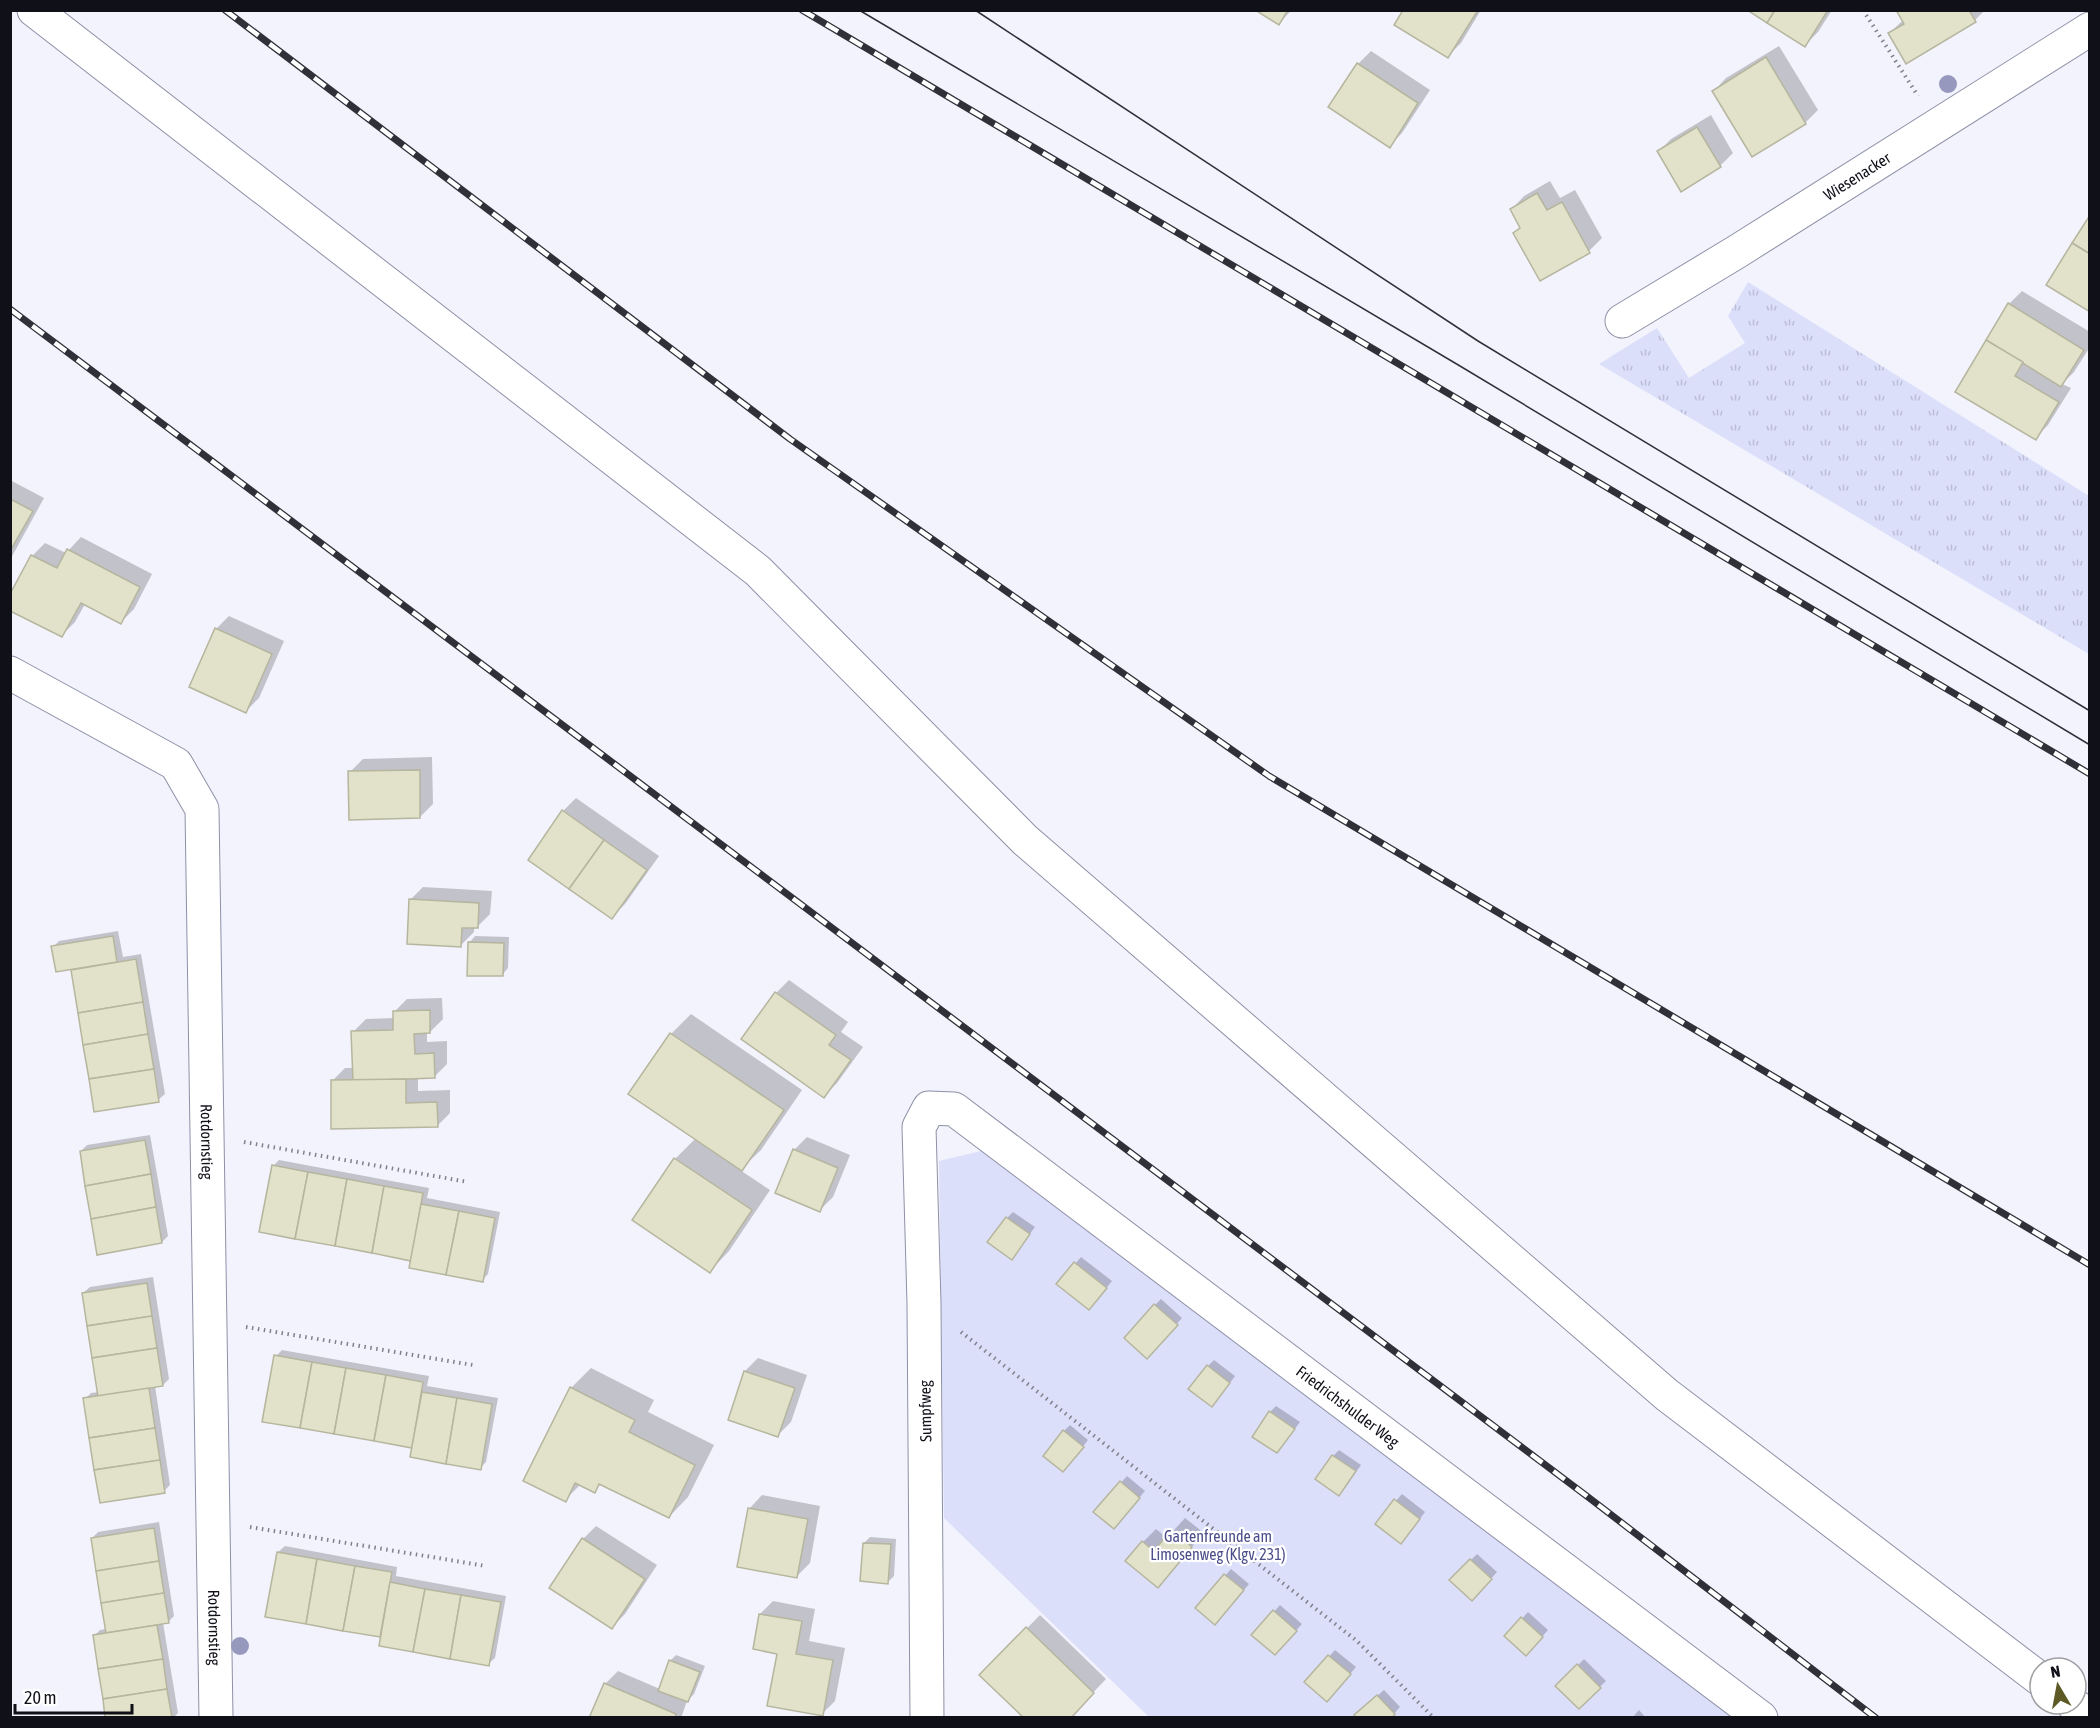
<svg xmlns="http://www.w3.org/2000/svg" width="2100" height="1728" font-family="'Asap Condensed',sans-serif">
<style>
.grass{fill:url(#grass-tufts)}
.garden{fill:#dbdffa}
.shadow{fill:#0003}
.building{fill:#e2e1c9;stroke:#b6b59e;stroke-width:1.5}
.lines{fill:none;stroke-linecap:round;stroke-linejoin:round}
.minor-casing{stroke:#8e90a6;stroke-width:35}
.path{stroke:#80818a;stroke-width:4;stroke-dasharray:1.5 4.5;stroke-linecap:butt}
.minor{stroke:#fff;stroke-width:33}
.tram{stroke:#2f3038;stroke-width:1.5}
.rail-casing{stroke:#2f3038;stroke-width:7}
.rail{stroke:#fff;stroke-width:4.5;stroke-dasharray:14;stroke-linecap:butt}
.tree{fill:#9698be}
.labels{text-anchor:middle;stroke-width:4.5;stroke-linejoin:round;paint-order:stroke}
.street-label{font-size:16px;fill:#0f1018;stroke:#fff}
.park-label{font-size:16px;fill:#4b4e8a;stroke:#fff}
</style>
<defs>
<pattern id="grass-tufts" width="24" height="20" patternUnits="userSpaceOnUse" patternTransform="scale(1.5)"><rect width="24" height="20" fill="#dbdffa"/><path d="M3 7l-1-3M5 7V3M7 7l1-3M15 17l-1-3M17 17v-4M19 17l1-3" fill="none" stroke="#bbbed6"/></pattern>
</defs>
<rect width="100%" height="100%" fill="#f2f3fd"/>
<path class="grass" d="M1748,282L2089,496V654L1599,364L1657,328L1689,378L1745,343L1728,316Z"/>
<path class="garden" d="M981,1151L1732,1717H1149L944,1518L939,1161Z"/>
<g class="shadow">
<path d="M1258,10H1292L1279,23Z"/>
<path d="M1405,10H1481L1461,43L1448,56Z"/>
<path d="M1749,10H1832L1818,32L1805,45Z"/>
<path d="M1898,10H1985L1975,20L1890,33L1903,20Z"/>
<path d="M1779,46L1818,110L1805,123L1714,91L1726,78Z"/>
<path d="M1371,51L1430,90L1402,133L1389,146L1358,64Z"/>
<path d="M1711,115L1733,153L1720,166L1658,152L1671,139Z"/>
<path d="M1550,181L1560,198L1575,190L1602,238L1589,251L1541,279L1514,233L1521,226L1512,209L1524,196Z"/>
<path d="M2022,291L2090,332V347L2074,372L2062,384L2071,388L2048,425L2035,438L1957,392L2009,304Z"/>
<path d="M10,480L44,498L10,560Z"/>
<path d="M81,537L152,574L134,609L121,622L85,604L75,622L62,635L32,556L45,543L66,553Z"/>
<path d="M229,616L284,641L259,698L246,711L216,629Z"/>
<path d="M432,757L433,804L420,817L350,772L363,759Z"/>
<path d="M576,798L659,856L625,904L612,917L563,811Z"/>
<path d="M423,887L492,891L490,914L477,927H474V932L460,946L410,900Z"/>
<path d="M118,931L123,957L141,954L165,1094L158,1100L95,1111L72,969L53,947L59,941Z"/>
<path d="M475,936L509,937L508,968L502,975L469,943Z"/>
<path d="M789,980L848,1022L841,1032L863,1047L837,1083L824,1096L776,993Z"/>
<path d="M442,998L443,1019L430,1032H427V1042L447,1041V1064L434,1077H418V1091L450,1090V1113L437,1126L332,1081L345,1068H354L353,1032L366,1019L395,1018L394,1012L407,999Z"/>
<path d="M691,1014L802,1090L761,1150L740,1170L770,1190L729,1251L710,1271L675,1159L696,1138L630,1094L671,1034Z"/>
<path d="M150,1135L168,1236L162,1242L81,1151L87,1145Z"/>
<path d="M807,1137L850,1155L833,1197L820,1210L794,1150Z"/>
<path d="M279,1160L429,1188L427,1198L500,1212L488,1274L482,1280L413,1259L273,1166Z"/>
<path d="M1013,1212L1035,1227L1012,1258L1007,1218Z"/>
<path d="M1081,1257L1112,1281L1095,1302L1058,1284Z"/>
<path d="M153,1277L169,1379L163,1385L155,1386L170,1485L164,1491L85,1399L91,1393L99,1392L83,1293L90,1287Z"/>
<path d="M1161,1299L1182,1318L1153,1351L1155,1305Z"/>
<path d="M282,1350L429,1376L427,1386L498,1398L486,1462L480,1468L276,1356Z"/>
<path d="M758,1358L807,1375L791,1422L778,1435L745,1371Z"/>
<path d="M1214,1360L1235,1376L1218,1399L1208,1366Z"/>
<path d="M591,1368L654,1400L648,1412L714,1445L688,1497L669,1517L602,1483L594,1491L581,1484L565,1500L571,1388Z"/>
<path d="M1276,1406L1300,1422L1277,1452L1270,1412Z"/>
<path d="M1070,1425L1088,1440L1069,1464L1064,1431Z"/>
<path d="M1339,1450L1361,1465L1345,1488L1333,1456Z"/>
<path d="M1127,1476L1145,1491L1119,1521L1095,1512Z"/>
<path d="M1402,1494L1425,1512L1407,1536L1377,1523Z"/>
<path d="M762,1495L820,1506L810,1563L797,1576L749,1509Z"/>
<path d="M1185,1518L1204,1533L1158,1586L1143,1542L1156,1529L1167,1538Z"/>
<path d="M159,1522L174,1616L168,1622L163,1623L178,1713L173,1718H107L94,1636L100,1630L106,1629L92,1538L98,1532Z"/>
<path d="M596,1526L657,1565L625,1614L612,1627L551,1588L583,1539Z"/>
<path d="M870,1537L896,1539L894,1576L888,1582L864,1543Z"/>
<path d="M285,1546L397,1567L396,1576L506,1596L495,1658L488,1664L382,1636L267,1615L278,1552Z"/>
<path d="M1477,1554L1497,1572L1478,1593L1451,1580Z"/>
<path d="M1231,1569L1249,1584L1221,1617L1197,1608Z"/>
<path d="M773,1601L815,1609L809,1641L845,1648L835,1701L822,1714L778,1652L760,1614Z"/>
<path d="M1280,1605L1302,1624L1281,1647L1254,1635Z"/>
<path d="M1528,1612L1548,1630L1532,1648L1506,1636Z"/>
<path d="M1040,1615L1106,1679L1069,1718L981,1675Z"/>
<path d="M1335,1650L1356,1667L1333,1694L1306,1682Z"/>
<path d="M676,1655L705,1666L694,1694L687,1701L681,1718H591L605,1684L618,1671L660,1689L670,1661Z"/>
<path d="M1584,1659L1606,1681L1579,1707L1558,1686Z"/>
<path d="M1384,1690L1400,1707L1390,1718L1362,1709Z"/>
<path d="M1639,1710L1646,1718H1632Z"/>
</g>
<g class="building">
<path d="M1255,10H1288L1279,25Z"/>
<path d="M1403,10H1478L1448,58L1394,25Z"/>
<path d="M1747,10H1775L1767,23Z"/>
<path d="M1775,10H1828L1805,47L1767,23Z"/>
<path d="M1896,10H1969L1976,22L1906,64L1888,33L1904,24Z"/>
<path d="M1766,57L1806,124L1752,157L1712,91Z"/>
<path d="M1357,63L1418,103L1390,148L1328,107Z"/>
<path d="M1697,127L1721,167L1681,192L1657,151Z"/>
<path d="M1537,193L1547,210L1562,202L1590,253L1540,281L1513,233L1520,228L1510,209Z"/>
<path d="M2090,215V254L2072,243Z"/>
<path d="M2072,243L2090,254V312L2046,285Z"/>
<path d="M2008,303L2084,350L2061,387L1986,340Z"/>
<path d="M1986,340L2023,362L2015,376L2059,402L2036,440L1955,392Z"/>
<path d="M10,499L33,511L10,551Z"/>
<path d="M67,549L140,587L121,624L81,603L62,637L10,611V594L31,555L57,568Z"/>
<path d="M215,628L272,654L246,713L189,687Z"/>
<path d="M420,770V818L349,820L348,771Z"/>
<path d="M562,810L604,840L569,889L528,860Z"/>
<path d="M604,840L647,870L612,919L569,889Z"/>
<path d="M409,899L479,903L478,928H462L461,947L407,944Z"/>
<path d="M113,936L117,962L56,972L51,946Z"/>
<path d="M468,942L504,943L503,976H467Z"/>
<path d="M136,959L143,1002L78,1013L71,970Z"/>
<path d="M775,992L836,1035L829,1045L851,1060L824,1098L741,1039Z"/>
<path d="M143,1002L148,1034L83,1045L78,1013Z"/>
<path d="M430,1010V1033L414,1034L415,1054L434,1053L435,1078L353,1081L351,1031L393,1030V1011Z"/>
<path d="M670,1033L784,1110L742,1171L628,1094Z"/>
<path d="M148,1034L154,1069L89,1079L83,1045Z"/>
<path d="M154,1069L159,1102L94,1112L89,1079Z"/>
<path d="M406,1079V1103L437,1102L438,1127L331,1129V1080Z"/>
<path d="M145,1140L151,1174L85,1186L80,1151Z"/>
<path d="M793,1149L838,1168L820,1212L775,1193Z"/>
<path d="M674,1158L752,1210L710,1273L632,1220Z"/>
<path d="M272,1165L308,1172L295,1239L259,1232Z"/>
<path d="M308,1172L347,1179L335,1246L295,1239Z"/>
<path d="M151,1174L156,1207L91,1219L85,1186Z"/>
<path d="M347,1179L384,1186L372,1253L335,1246Z"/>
<path d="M384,1186L423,1193L411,1261L372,1253Z"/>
<path d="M421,1204L459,1211L446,1275L409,1268Z"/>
<path d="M156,1207L162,1243L97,1255L91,1219Z"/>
<path d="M459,1211L495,1218L483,1282L446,1275Z"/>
<path d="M1006,1217L1030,1234L1012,1260L987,1242Z"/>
<path d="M1074,1262L1107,1288L1089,1310L1056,1284Z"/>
<path d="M147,1283L152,1316L87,1326L82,1293Z"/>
<path d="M1154,1304L1178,1325L1147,1359L1124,1338Z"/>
<path d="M152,1316L157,1348L92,1358L87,1326Z"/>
<path d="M157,1348L163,1386L98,1397L92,1358Z"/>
<path d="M274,1355L312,1362L300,1428L262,1422Z"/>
<path d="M312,1362L346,1368L334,1434L300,1428Z"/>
<path d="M1207,1365L1230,1383L1212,1407L1188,1389Z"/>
<path d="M346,1368L386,1375L374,1441L334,1434Z"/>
<path d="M744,1371L795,1388L778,1437L728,1420Z"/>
<path d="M386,1375L423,1382L412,1448L374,1441Z"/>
<path d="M570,1387L635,1420L629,1432L695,1465L669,1518L599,1484L595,1493L575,1483L566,1502L523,1481Z"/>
<path d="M149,1388L155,1428L89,1438L83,1398Z"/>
<path d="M422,1392L457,1398L446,1464L410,1457Z"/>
<path d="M457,1398L492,1404L481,1470L446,1464Z"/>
<path d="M1269,1411L1295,1429L1277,1453L1252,1437Z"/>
<path d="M155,1428L160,1460L94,1470L89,1438Z"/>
<path d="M1063,1430L1084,1447L1063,1472L1043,1456Z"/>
<path d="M1332,1455L1356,1471L1339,1496L1315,1479Z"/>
<path d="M160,1460L165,1493L100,1503L94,1470Z"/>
<path d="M1120,1481L1140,1498L1114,1529L1093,1512Z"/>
<path d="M1394,1499L1420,1519L1401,1544L1375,1524Z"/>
<path d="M748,1508L808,1519L797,1578L737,1567Z"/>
<path d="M154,1528L159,1561L96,1571L91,1538Z"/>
<path d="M1171,1530L1192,1547L1158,1588L1125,1561L1142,1541L1154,1551Z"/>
<path d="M582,1538L645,1579L612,1629L549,1588Z"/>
<path d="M863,1543L891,1544L888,1584L860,1581Z"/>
<path d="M277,1552L317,1559L306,1624L265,1617Z"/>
<path d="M317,1559L355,1566L343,1631L306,1624Z"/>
<path d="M1470,1559L1492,1579L1472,1601L1449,1580Z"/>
<path d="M159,1561L164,1593L101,1603L96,1571Z"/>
<path d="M355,1566L392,1572L380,1637L343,1631Z"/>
<path d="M1224,1574L1244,1590L1215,1625L1195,1608Z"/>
<path d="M390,1582L425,1589L413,1652L379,1646Z"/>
<path d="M425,1589L461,1595L450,1659L413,1652Z"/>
<path d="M164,1593L169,1623L106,1633L101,1603Z"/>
<path d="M461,1595L501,1602L489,1666L450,1659Z"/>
<path d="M1273,1610L1297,1631L1275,1655L1251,1635Z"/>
<path d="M759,1614L802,1621L796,1654L833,1660L823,1716L767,1706L777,1654L753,1649Z"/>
<path d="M1521,1617L1543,1637L1526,1656L1504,1636Z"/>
<path d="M157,1625L163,1659L98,1669L93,1635Z"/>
<path d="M1026,1627L1094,1693L1071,1718H1024L979,1675Z"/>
<path d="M1328,1655L1351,1674L1327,1702L1304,1682Z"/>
<path d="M163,1659L167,1689L103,1699L98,1669Z"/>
<path d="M669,1660L700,1672L688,1702L658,1691Z"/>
<path d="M1577,1664L1601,1688L1579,1709L1555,1686Z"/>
<path d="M604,1683L676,1714L675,1718H589Z"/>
<path d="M167,1689L172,1718H105L103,1699Z"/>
<path d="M1377,1695L1395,1714L1392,1718H1356L1354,1715Z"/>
</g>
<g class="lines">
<g class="minor-casing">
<g id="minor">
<path d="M34,10L758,571L1025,840L1667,1395L2040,1679"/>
<path id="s1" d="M1622,321L1738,251L2090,29"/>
<path id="s2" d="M10,673L176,764L202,809L216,1718"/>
<path d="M2073,1704L2090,1717"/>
<path id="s3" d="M927,1718L924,1303L919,1127L929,1108L954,1109L1761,1718"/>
</g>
</g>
<g class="path">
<path d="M1863,10L1918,96"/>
<path d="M244,1142L468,1182"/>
<path d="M246,1327L473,1365"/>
<path d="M961,1332L1357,1641L1434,1718"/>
<path d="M250,1527L486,1566"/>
</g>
<use href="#minor" class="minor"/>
<g class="tram">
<path d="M859,10L1460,366L2090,745"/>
<path d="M975,10L1478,341L2090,711"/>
</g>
<g class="rail-casing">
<g id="rail">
<path d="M225,10L790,439L1269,776L2090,1265"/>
<path d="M802,10L2090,774"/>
<path d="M10,309L1588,1497L1876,1718"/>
</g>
</g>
<use href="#rail" class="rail"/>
</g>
<g class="tree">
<circle cx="1948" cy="84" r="9"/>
<circle cx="240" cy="1646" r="9"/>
</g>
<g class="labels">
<g class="street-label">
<text dy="6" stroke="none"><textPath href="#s1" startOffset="276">Wiesenacker</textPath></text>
<text dy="6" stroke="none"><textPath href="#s2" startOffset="574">Rotdornstieg</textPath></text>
<text dy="6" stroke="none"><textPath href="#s3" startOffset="1131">Friedrichshulder Weg</textPath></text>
<text transform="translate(925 1411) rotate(-91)" y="6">Sumpfweg</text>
<text dy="6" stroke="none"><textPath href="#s2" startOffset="1060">Rotdornstieg</textPath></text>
</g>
<g class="park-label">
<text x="1218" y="1542">Gartenfreunde am<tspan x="1218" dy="18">Limosenweg (Klgv. 231)</tspan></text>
</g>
</g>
<rect width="2100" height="1728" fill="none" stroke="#0f1018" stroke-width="24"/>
<g transform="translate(2058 1686) rotate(350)"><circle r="28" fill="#ffffff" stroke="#9f9fa3" stroke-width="1.5"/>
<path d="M0-4.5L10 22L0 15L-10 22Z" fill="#5e5a26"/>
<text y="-9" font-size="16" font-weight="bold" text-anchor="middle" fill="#0f1018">N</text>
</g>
<path d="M15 1704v9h117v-9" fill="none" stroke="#0f1018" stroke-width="3"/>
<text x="24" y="1704" font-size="18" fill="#0f1018" stroke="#ffffff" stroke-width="4.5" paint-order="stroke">20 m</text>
</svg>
